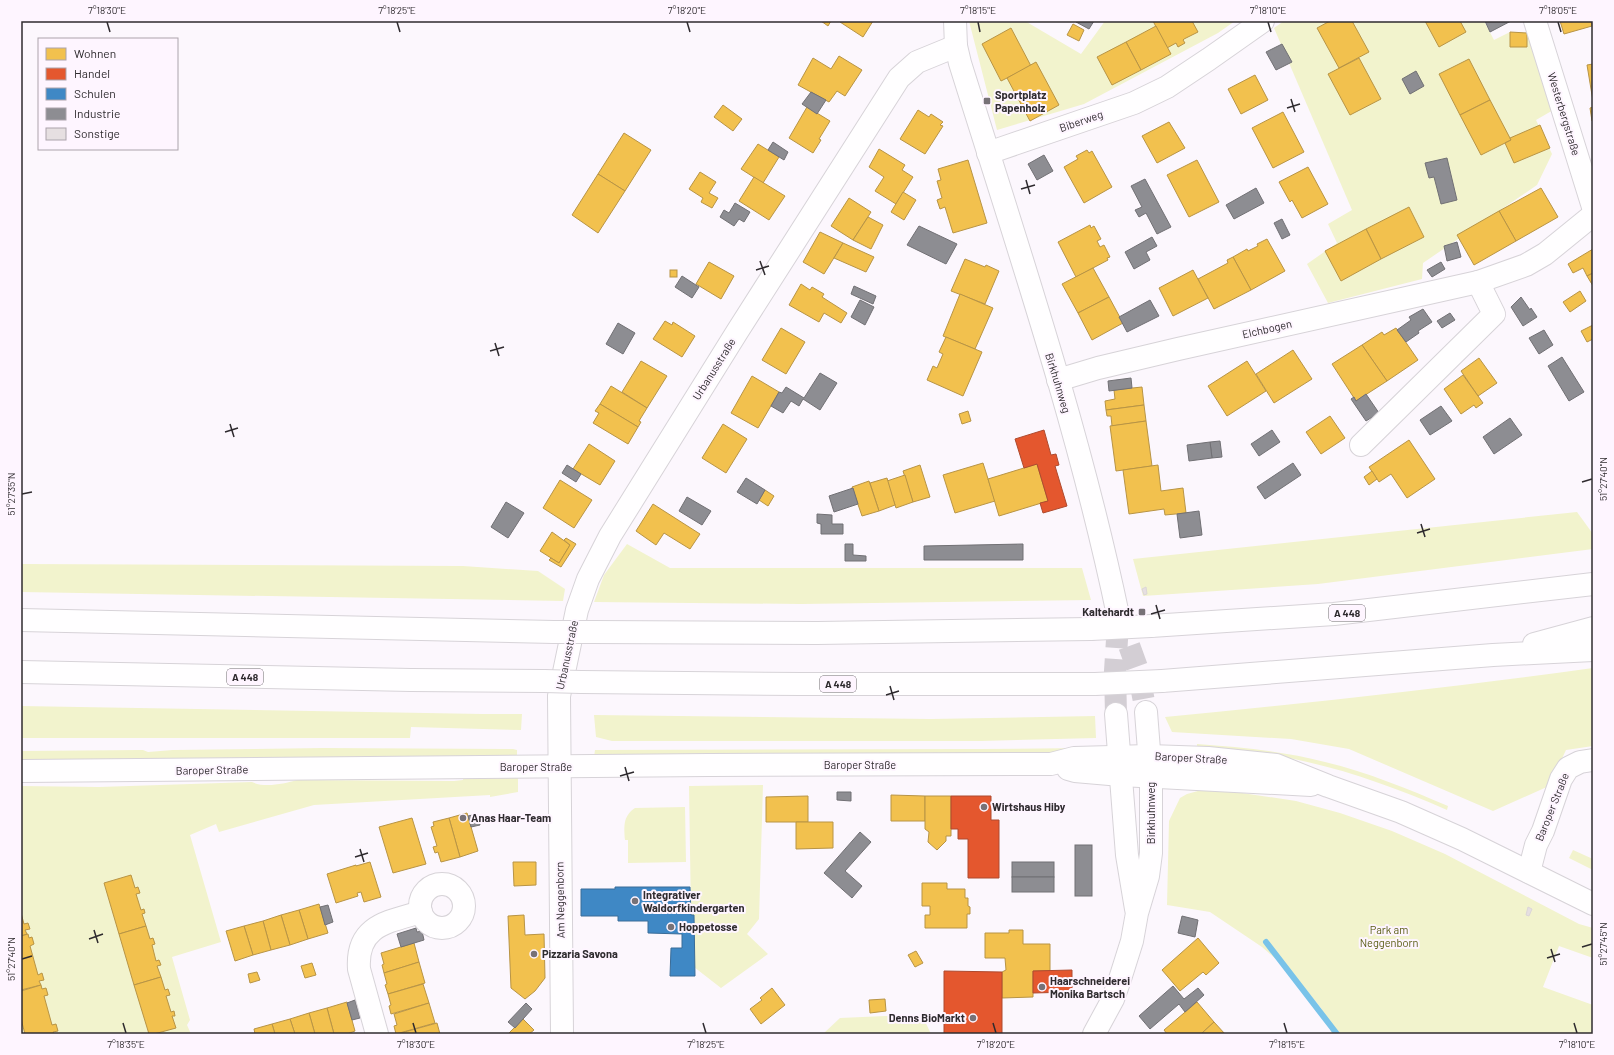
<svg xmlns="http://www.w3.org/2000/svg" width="1614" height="1055" font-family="Barlow,sans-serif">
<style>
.green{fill:#f2f3cd}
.homes{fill:#f2c14e;stroke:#b89445}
.shops{fill:#e4572e;stroke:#ae4a2e}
.schools{fill:#3f88c5;stroke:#3a6c98}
.industry{fill:#8d8d92;stroke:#717074}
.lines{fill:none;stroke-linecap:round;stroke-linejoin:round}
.stream{stroke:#79c3e9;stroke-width:6}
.building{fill:#e6dfe1;stroke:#dcd6d8}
.minor-tunnel{stroke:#d3ced4;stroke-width:22;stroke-dasharray:22 11;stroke-linecap:butt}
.minor-casing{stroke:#d7d3d8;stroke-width:24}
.highway-casing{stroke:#d7d3d8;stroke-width:24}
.minor{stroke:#fffeff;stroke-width:22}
.highway{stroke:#fffeff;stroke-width:22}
.highway-bridge-casing{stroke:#d7d3d8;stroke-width:24;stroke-linecap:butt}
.highway-bridge{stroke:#fffeff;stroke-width:22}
.ticks{fill:none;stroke:#2f2b2f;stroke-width:1.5}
.poi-dot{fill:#777277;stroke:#fef5ff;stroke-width:1.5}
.labels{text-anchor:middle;stroke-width:4;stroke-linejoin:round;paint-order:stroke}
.shield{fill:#fef5ff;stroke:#6d686d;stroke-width:1}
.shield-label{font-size:10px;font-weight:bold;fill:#2f2b2f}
.poi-label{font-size:11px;font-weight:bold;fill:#2f2b2f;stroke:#fef5ff;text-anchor:start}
.street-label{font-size:11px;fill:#2f2b2f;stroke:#fef5ff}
.park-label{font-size:11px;fill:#585b12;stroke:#fef5ff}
.neatline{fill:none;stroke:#2f2b2f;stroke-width:1.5}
.ticks-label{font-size:10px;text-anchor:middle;fill:#2f2b2f}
</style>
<rect width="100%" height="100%" fill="#fcf7fd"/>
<g class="green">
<path d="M969,21H1025L1081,54L1105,21H1235L1218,33L1084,104L997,130Z"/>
<path d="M1284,21H1484L1494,40L1510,32L1527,33L1555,109L1536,120L1552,154L1537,185L1423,263L1422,279L1328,303L1307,264L1337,243L1328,224L1352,210L1274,28Z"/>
<path d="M1577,512L1593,534V549L1318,584L1143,596L1133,559Z"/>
<path d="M627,544L670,568H1082L1091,600L801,604L594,602L604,575Z"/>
<path d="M21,564L463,566L538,571L565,589L563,601L21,592Z"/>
<path d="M1593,668V746L1566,750L1549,786L1493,811L1349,749L1291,739L1172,732L1165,717C1308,703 1451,688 1593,668Z"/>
<path d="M21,706L483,714H522L521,730L411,727L410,738H21Z"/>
<path d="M594,715L931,719L1095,716L1096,738L981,741H612L596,737Z"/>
<path d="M1197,744C1240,747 1283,751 1325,762C1367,772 1408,789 1448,806L1447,810C1397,788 1347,770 1294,759C1262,752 1229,751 1197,748Z"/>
<path d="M323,748L513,749L517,750V757L21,762V751L143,750L148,752L173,750Z"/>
<path d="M1085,748L1070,752L998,754L594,757L595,750L979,749Z"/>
<path d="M463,776H518V792L490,797V795L314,805L219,832L216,824L190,835L221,942L172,957L190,1020L187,1025L191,1034H21V786L99,787L252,782C264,788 284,784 297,780L454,781L463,780Z"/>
<path d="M763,785L759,919L747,934L768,954L721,988L694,967V915H691L689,786Z"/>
<path d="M1209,788L1296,801L1340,813L1392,831L1445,854L1579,924L1593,928V958L1559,946L1543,987L1593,1005V1034H1332L1321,1008L1292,973L1262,947L1210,912L1167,905L1169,821L1180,798L1187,794Z"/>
<path d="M685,807L686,862L628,863V840H625C624,826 623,816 635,808Z"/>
<path d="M1573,850L1593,859V870L1569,858Z"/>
<path d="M908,1015H922L931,1034H823L840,1018Z"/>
</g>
<g class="homes">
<path d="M821,21H831L828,26Z"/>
<path d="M841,21H873L863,37L840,22Z"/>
<path d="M1153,21H1192L1198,32L1184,39L1183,40L1185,43L1178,47L1176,43L1167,48Z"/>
<path d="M1330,21H1352L1369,52L1339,68L1317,28Z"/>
<path d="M1425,21H1460L1466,32L1439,47Z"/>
<path d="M1560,21H1591L1592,26L1564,34Z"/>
<path d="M1073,24L1084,30L1079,41L1067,35Z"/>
<path d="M1156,26L1171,54L1141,70L1126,42Z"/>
<path d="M1011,28L1031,66L1001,81L982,44Z"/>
<path d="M1510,32L1527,33V47H1510Z"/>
<path d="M1126,42L1141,70L1112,85L1097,57Z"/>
<path d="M839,56L862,70L845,96L837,91L829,102L798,85L813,58L831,69Z"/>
<path d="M1359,58L1381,99L1350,115L1328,74Z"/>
<path d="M1469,59L1490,100L1460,115L1439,74Z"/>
<path d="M1036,62L1059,105L1030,121L1007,78Z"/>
<path d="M1593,64V101L1587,65Z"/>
<path d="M1255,75L1268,100L1241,114L1228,89Z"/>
<path d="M1490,100L1511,140L1481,155L1460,115Z"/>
<path d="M723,105L742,119L733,131L714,117Z"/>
<path d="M807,107L830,121L819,139L821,140L813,153L789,138Z"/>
<path d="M1593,107V121H1592L1590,108Z"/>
<path d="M918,110L929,117L931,114L943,122L940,125L943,126L925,154L900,139Z"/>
<path d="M1283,112L1304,152L1273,168L1252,128Z"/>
<path d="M1169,122L1185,148L1157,163L1142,136Z"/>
<path d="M1540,125L1550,148L1514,163L1505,143L1511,140L1510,138Z"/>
<path d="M624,133L651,150L625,191L598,174Z"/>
<path d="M758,144L779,157L763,183L741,169Z"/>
<path d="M879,149L905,165L902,170L913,177L896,204L875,191L884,177L869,167Z"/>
<path d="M1087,150L1089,153L1092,151L1112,187L1084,203L1064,167L1078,159L1076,156Z"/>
<path d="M968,160L987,223L953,233L945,207L940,209L937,200L942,198L937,181L941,180L938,169Z"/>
<path d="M1197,160L1219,202L1189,217L1167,175Z"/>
<path d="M1308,167L1328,204L1302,218L1292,200L1290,202L1279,182Z"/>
<path d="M700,172L716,182L709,193L718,198L712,208L701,202L703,198L689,189Z"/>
<path d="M598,174L625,191L598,233L572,215Z"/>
<path d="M754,177L785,196L769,220L739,201Z"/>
<path d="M1541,188L1558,217L1516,241L1499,211Z"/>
<path d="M903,192L916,200L904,220L891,212Z"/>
<path d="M849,198L871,212L853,240L831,226Z"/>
<path d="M1409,207L1424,237L1381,259L1366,229Z"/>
<path d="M1499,211L1516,241L1474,265L1457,235Z"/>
<path d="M868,217L883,225L871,249L853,240Z"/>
<path d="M1090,225L1091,228L1094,226L1101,239L1097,241L1100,247L1104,245L1110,257L1107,258L1108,260L1076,277L1058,242Z"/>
<path d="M1366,229L1381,259L1341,281L1325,251Z"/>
<path d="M820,232L843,243L824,274L803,262Z"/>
<path d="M1267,239L1285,271L1251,290L1233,257L1247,249L1248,251L1258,246L1257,244Z"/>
<path d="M843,243L874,257L866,272L834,258Z"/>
<path d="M1593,249V273L1587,276L1583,268L1573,273L1568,264Z"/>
<path d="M1233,257L1251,290L1214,309L1198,279L1228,263L1227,260Z"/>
<path d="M965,259L985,267L986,265L999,271L985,304L951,291Z"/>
<path d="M709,262L734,276L721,299L696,284Z"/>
<path d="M1093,268L1109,297L1078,313L1062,284Z"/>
<rect x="670" y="270" width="7" height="7"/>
<path d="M1193,270L1208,298L1173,316L1159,288Z"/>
<path d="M1593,273V286L1587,276Z"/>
<path d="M801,284L810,290L812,287L824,294L822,297L847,313L841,323L824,313L819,322L789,305Z"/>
<path d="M1580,291L1586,301L1570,312L1563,302Z"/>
<path d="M960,294L993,308L975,349L943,336Z"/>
<path d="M1109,297L1123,323L1092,340L1078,313Z"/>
<path d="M665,321L672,325L673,322L695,336L682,357L653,339Z"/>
<path d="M1593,325V339L1587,342L1581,331Z"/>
<path d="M781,328L805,342L786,374L762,360Z"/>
<path d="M1396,328L1418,360L1387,381L1362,345L1382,332L1384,335Z"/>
<path d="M946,337L982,352L963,396L927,380L933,366L937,368L943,354L939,352Z"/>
<path d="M1362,345L1387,381L1356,401L1332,364Z"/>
<path d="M1293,350L1312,379L1274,403L1256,374Z"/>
<path d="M1479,358L1497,383L1478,396L1461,371Z"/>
<path d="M641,361L667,376L647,408L622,392Z"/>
<path d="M1247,361L1266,391L1227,416L1208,386Z"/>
<path d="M1463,375L1483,403L1476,408L1474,405L1461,414L1444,389Z"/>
<path d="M752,376L779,392L758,428L731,413Z"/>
<path d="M611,386L647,408L639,421L641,422L638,427L600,404Z"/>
<path d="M1142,387L1144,405L1106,410L1105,401L1115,399L1114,390Z"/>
<path d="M600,404L638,427L628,444L593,423L599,413L595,411Z"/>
<path d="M1144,405L1146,421L1112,426L1111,416H1107L1106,410Z"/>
<path d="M968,411L971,421L962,424L959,414Z"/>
<path d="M1330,416L1345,438L1321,454L1306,432Z"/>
<path d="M1146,421L1152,466L1116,471L1110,426Z"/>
<path d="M723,424L747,439L726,473L702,458Z"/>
<path d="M1409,440L1435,479L1407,498L1391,474L1379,482L1369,467Z"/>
<path d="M589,444L615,461L600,485L573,469Z"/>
<path d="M983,463L995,501L955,513L943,475Z"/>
<path d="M1037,464L1048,501L999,516L988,479Z"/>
<path d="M920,465L930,497L913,502L903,471Z"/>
<path d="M1158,465L1161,491L1183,488L1186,513L1165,515L1164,509L1129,514L1123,470Z"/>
<path d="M1372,471L1377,479L1369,485L1364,477Z"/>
<path d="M905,475L913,502L896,508L887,481Z"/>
<path d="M887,478L895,505L879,511L870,483Z"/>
<path d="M560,480L592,500L574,528L543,508Z"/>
<path d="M869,481L879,511L862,516L852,487Z"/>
<path d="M765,490L774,496L768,506L759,500Z"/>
<path d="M653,504L700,534L690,549L664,533L656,545L636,531Z"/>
<path d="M552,532L570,545L559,563L540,551Z"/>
<path d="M566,538L576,544L561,567L549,560L551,558L559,563L570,545L564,540Z"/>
<path d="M891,795L925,796V821H891Z"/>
<path d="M808,796V822H766V797Z"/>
<path d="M925,796H951V836H946V841L937,850L928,842L929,832L925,829Z"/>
<path d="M467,813L478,851L460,857L449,818Z"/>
<path d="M412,818L426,864L393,873L379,827Z"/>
<path d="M449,818L460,857L441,862L438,852L435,853L433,847L437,846L431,827L434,826L433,822Z"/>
<path d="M796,822H833V848L796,849Z"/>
<path d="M370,862L381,897L364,902L361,892L357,893L358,896L336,903L327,874L356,865V866Z"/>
<path d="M513,862H536V885L514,886Z"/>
<path d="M131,875L135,888L138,887L140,893L136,894L141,910L144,909L145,913L142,914L146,926L119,934L104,883Z"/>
<path d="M922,883H947V889H965V898H968V906L970,907V914H967V928H925V915H930V906H922Z"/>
<path d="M319,904L328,933L308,939L299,910Z"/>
<path d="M299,910L308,939L290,945L281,915Z"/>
<path d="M21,913L24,924L28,923L30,929L25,930L27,934L21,936Z"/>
<path d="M281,915L290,945L271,950L263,921Z"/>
<path d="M524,915L525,935L544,934L545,978L535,991L525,999L511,988L508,916Z"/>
<path d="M263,921L271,950L253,955L244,926Z"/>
<path d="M146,926L150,939L153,938L155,944L152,945L156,961L159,960L161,965L157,966L161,977L134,985L119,934Z"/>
<path d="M244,926L253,955L235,961L226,931Z"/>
<path d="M1009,930H1023V944H1050V971H1033V997L1002,998V972L1006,970L1005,958H985V933H1009Z"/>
<path d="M28,934L29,938L32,937L34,944L30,946L38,975L42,973L44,980L39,981L41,985L21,990V936Z"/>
<path d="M1198,938L1219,963L1206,975L1203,972L1180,991L1162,970Z"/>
<path d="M414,943L419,962L384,973L382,965L384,964L381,953Z"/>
<path d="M916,951L923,963L915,967L908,955Z"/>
<path d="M419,962L425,983L388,994L385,985L387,984L384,973Z"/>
<path d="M312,963L316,975L305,978L301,966Z"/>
<path d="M257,972L260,980L250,983L248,974Z"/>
<path d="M161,977L165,990L168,989L170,995L166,996L171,1012L174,1011L175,1016H172L176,1028L154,1034H149L134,985Z"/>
<path d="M423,984L429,1003L391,1014L389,1006L391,1005L388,994Z"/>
<path d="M41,985L42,989L46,988L48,995L44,996L52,1025L56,1024L58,1031L53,1032L54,1034H25L21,1019V991Z"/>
<path d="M772,988L785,1005L761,1024L750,1009L762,1000L760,998Z"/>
<path d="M885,999L886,1011L870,1013L869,1000Z"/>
<path d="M347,1002L355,1031L347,1034H334L327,1008Z"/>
<path d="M1197,1002L1214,1022L1201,1034H1167L1164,1030Z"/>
<path d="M429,1003L435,1023L396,1034L394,1026L397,1025L394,1014Z"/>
<path d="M327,1008L334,1034H315L309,1013Z"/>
<path d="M309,1013L315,1034H295L290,1019Z"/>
<path d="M290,1019L295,1034H275L272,1024Z"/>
<path d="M523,1019L534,1030L529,1034H508Z"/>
<path d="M1214,1022L1225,1034H1201Z"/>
<path d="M437,1023L440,1034H401V1033Z"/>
<path d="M272,1024L275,1034H255L254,1029Z"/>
</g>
<g class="shops">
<path d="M1044,430L1051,455L1056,454L1059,465L1055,466L1067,506L1043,513L1040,503L1048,501L1037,464L1024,468L1015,439Z"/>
<path d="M951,796H991V820H999V878H968V839H958V829H951Z"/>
<path d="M1072,970V992L1033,993V971Z"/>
<path d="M944,971L1002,972V1034H944Z"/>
</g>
<path class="schools" d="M615,887H690L691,915H694L695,976H670L671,948H682V934L648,933V921H618V916H581V889H615Z"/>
<g class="industry">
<path d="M1076,21H1094L1089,29L1076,22Z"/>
<path d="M1485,21H1511L1490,32Z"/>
<path d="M1282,44L1292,62L1276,70L1266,52Z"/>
<path d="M1416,71L1424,86L1410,94L1402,79Z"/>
<path d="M811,92L826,100L817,114L802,104Z"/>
<path d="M773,142L788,152L784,160L768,150Z"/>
<path d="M1044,155L1053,171L1037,180L1028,164Z"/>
<path d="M1447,158L1457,200L1441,204L1434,177L1429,178L1425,163Z"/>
<path d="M1145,179L1171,227L1157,234L1146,213L1139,217L1135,210L1142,207L1131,186Z"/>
<path d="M1256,188L1264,203L1234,219L1226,205Z"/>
<path d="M735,203L750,212L744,222L739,219L734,226L720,217L724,210L729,213Z"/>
<path d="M1282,219L1290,235L1282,239L1274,223Z"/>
<path d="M919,226L957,244L946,264L907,245Z"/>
<path d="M1152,237L1157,246L1146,252L1150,260L1134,269L1125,252Z"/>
<path d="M1457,242L1461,257L1447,261L1444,246Z"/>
<path d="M1441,262L1445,269L1432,277L1427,270Z"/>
<path d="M682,276L699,287L692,298L675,287Z"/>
<path d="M854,286L876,296L873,304L851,294Z"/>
<path d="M1521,297L1530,310L1531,308L1537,317L1523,326L1511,307Z"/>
<path d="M860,300L874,307L865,325L851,317Z"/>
<path d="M1150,300L1159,316L1127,332L1119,317Z"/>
<path d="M1423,309L1432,322L1418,331L1419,333L1406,342L1397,330L1411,320L1409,317Z"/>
<path d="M1450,313L1455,320L1442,328L1437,321Z"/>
<path d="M618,323L635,333L623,354L606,344Z"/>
<path d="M1544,330L1553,345L1539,354L1529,338Z"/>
<path d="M1562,357L1584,392L1569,401L1548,366Z"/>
<path d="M820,373L837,383L820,410L803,399L799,406L791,401L783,413L771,406L779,392L782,393L786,387L804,398Z"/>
<path d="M1131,378L1132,388L1109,391L1108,381Z"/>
<path d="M1366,394L1379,413L1366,421L1351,399L1354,397L1356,401Z"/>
<path d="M1441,406L1452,421L1430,435L1420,420Z"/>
<path d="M1510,418L1522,435L1494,454L1483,437Z"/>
<path d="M1272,430L1280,442L1259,456L1251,444Z"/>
<path d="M1220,441L1222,457L1212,458L1210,442Z"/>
<path d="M1210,442L1212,458L1189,461L1187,445Z"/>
<path d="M1293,463L1301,475L1265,499L1257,487Z"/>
<path d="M567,465L581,474L576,482L562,473Z"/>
<path d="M746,478L765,490L757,504L737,492Z"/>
<path d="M853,488L858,504L834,512L829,496Z"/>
<path d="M687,497L711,511L702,525L679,511Z"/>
<path d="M506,502L524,513L508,538L491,527Z"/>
<path d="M1199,511L1202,535L1180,538L1177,514Z"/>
<path d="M817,514L832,515V524H843V534H821V524L817,523Z"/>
<path d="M845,544H853V555L866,556V561H845Z"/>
<path d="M1023,544V560H924V546Z"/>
<path d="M837,792H851V801L837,800Z"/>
<path d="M477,814L480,825L471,827L468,816Z"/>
<path d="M860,832L871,842L845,871L862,886L852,898L824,873Z"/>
<rect x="1075" y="845" width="17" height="51"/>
<rect x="1012" y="862" width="42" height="15"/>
<rect x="1012" y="877" width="42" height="15"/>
<path d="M328,905L333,922L325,925L320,907Z"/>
<path d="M1182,916L1198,920L1195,937L1178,933Z"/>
<path d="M416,928L417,932L422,931L424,940L401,947L397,934Z"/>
<path d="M1173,986L1184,999L1198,988L1204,995L1185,1012L1179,1004L1150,1029L1139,1016Z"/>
<path d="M355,1000L360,1018L352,1020L347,1003Z"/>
<path d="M526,1003L532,1009L515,1028L508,1022Z"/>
</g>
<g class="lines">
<path class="stream" d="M1266,942L1337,1034"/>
</g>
<g class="building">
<path d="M1146,587L1147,594L1144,595L1142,589Z"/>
<path d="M1528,907L1532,909L1529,916L1526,915Z"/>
</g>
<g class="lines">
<g class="minor-tunnel">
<path d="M1118,615L1138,670L1146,712"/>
<path d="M1116,714L1115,671L1118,624"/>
</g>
<g class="minor-casing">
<g id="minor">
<path d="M955,21L956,46L960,63C1017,245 1079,428 1118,615"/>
<path d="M1535,21L1593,207"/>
<path d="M988,153L1134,103L1167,87L1209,59L1263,21"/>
<path d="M1058,380L1098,368L1178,349L1478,282L1526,265L1545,254L1593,215"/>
<path d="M1361,445L1494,314L1478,282"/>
<path d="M1116,714L1127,855L1136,909"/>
<path d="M1068,769L1075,771L1121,775L1311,785"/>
<path d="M21,771L709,765L1051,764L1074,758L1149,756L1208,758L1276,765L1328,786L1401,812L1462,839L1593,904"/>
<path d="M1529,872L1536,845L1543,831L1561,779L1568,768L1580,762L1593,760"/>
<circle cx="442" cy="906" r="22"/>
<path d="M377,1034L359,969C356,925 388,922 421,912"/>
<path d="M562,1034L559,696L577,610L588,579L610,536L737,332L899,78L917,62L956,46"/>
<path d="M1094,1034L1113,999L1120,979L1132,941L1137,913L1148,876L1151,853V776L1146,712"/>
</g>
</g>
<g class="highway-casing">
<g id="highway">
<path d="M21,620L554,632"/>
<path d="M1151,626L1334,614L1593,584"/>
<path d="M590,632L817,633L1091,629"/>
<path d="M1534,644L1593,628"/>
<path d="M21,672L411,680L544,681"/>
<path d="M1162,681L1493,655L1593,650"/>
<path d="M581,682L802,684H1095"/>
</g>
</g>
<use href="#minor" class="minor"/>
<use href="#highway" class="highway"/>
<g class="highway-bridge-casing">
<g id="highway-bridge">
<path d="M1091,629L1151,626"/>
<path d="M554,632H590"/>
<path d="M544,681L581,682"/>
<path d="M1095,684L1162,681"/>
</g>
</g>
<use href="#highway-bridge" class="highway-bridge"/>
</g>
<path class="ticks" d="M107,22L110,32M397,22L400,32M687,22L690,32M978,22L980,32M1268,22L1271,32M1558,22L1561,32M1291,99L1295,112M1287,108L1300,104M1026,180L1030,194M1021,189L1035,185M760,261L765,275M756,270L769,266M495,343L499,356M490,351L504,347M230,424L234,437M225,432L238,428M1582,482L1592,479M22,494L32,492M1421,524L1425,537M1417,533L1430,529M1156,605L1160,619M1151,614L1165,610M890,686L894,700M886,695L899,691M625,767L629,781M620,776L634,772M360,849L364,862M355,857L368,853M94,930L98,943M89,939L103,934M1582,947L1592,944M1551,949L1555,962M1547,958L1560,954M22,959L32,956M123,1023L126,1033M413,1023L416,1033M703,1023L706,1033M993,1023L996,1033M1284,1023L1287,1033M1574,1023L1577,1033"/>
<g class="poi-dot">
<rect x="983" y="97" width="8" height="8" rx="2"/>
<rect x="1138" y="608" width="8" height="8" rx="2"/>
<circle cx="984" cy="807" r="4"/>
<circle cx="463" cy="818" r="4"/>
<circle cx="635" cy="901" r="4"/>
<circle cx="671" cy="927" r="4"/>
<circle cx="534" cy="954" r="4"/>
<circle cx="1042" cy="987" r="4"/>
<circle cx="973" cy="1018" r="4"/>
</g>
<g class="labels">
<g class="shield">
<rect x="1329" y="605" width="36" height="16" rx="3"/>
<rect x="227" y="669" width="36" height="16" rx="3"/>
<rect x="820" y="676" width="36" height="16" rx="3"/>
</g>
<g class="shield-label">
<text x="1347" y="617">A 448</text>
<text x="245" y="681">A 448</text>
<text x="838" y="688">A 448</text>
</g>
<g class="poi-label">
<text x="995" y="99">Sportplatz<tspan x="995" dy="13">Papenholz</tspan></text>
<text x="1134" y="616" text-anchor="end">Kaltehardt</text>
<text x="992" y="811">Wirtshaus Hiby</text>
<text x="471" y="822">Anas Haar-Team</text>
<text x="643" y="899">Integrativer<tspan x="643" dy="13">Waldorfkindergarten</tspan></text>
<text x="679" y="931">Hoppetosse</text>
<text x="542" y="958">Pizzaria Savona</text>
<text x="1050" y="985">Haarschneiderei<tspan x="1050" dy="13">Monika Bartsch</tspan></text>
<text x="965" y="1022" text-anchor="end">Denns BioMarkt</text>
</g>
<g class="street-label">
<text transform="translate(1564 114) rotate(73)" y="4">Westerbergstraße</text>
<text transform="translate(1081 121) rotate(-19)" y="4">Biberweg</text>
<text transform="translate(1267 329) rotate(-13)" y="4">Elchbogen</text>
<text transform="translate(714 369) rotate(-58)" y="4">Urbanusstraße</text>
<text transform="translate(1058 383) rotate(73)" y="4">Birkhuhnweg</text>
<text transform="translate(567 655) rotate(-78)" y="4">Urbanusstraße</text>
<text transform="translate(1191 758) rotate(3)" y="4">Baroper Straße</text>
<text x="860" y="769">Baroper Straße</text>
<text x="536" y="771">Baroper Straße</text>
<text transform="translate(212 770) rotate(-1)" y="4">Baroper Straße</text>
<text transform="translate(1552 807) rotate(-68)" y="4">Baroper Straße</text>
<text transform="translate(1151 813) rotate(-90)" y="4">Birkhuhnweg</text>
<text transform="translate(560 900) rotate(-91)" y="4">Am Neggenborn</text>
</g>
<g class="park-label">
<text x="1389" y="934">Park am<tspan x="1389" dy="13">Neggenborn</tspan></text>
</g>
</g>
<rect width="1614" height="1055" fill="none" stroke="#fef5ff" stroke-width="44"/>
<rect x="38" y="38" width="140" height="112" fill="#fef5ff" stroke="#aba4ac"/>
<rect x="46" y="48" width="20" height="12" fill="#f2c14e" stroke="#aba4ac"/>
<text x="74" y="58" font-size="12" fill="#2f2b2f">Wohnen</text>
<rect x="46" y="68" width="20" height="12" fill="#e4572e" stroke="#aba4ac"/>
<text x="74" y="78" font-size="12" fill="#2f2b2f">Handel</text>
<rect x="46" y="88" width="20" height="12" fill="#3f88c5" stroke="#aba4ac"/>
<text x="74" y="98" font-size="12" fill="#2f2b2f">Schulen</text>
<rect x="46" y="108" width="20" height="12" fill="#8d8d92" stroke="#aba4ac"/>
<text x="74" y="118" font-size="12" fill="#2f2b2f">Industrie</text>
<rect x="46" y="128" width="20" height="12" fill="#e6dfe1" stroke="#aba4ac"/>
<text x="74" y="138" font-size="12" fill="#2f2b2f">Sonstige</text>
<rect x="22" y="22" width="1570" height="1011" class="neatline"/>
<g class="ticks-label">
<text x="107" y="14">7°18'30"E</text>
<text x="397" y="14">7°18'25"E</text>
<text x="687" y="14">7°18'20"E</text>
<text x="978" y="14">7°18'15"E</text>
<text x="1268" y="14">7°18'10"E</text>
<text x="1558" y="14">7°18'05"E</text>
<text transform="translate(1603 479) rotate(-90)" y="4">51°27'40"N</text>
<text transform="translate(11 494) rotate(-90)" y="4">51°27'35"N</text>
<text transform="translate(1603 944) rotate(-90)" y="4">51°27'45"N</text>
<text transform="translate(11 959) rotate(-90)" y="4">51°27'40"N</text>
<text x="126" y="1048">7°18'35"E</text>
<text x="416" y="1048">7°18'30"E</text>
<text x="706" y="1048">7°18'25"E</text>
<text x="996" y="1048">7°18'20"E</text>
<text x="1287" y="1048">7°18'15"E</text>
<text x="1577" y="1048">7°18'10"E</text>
</g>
</svg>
